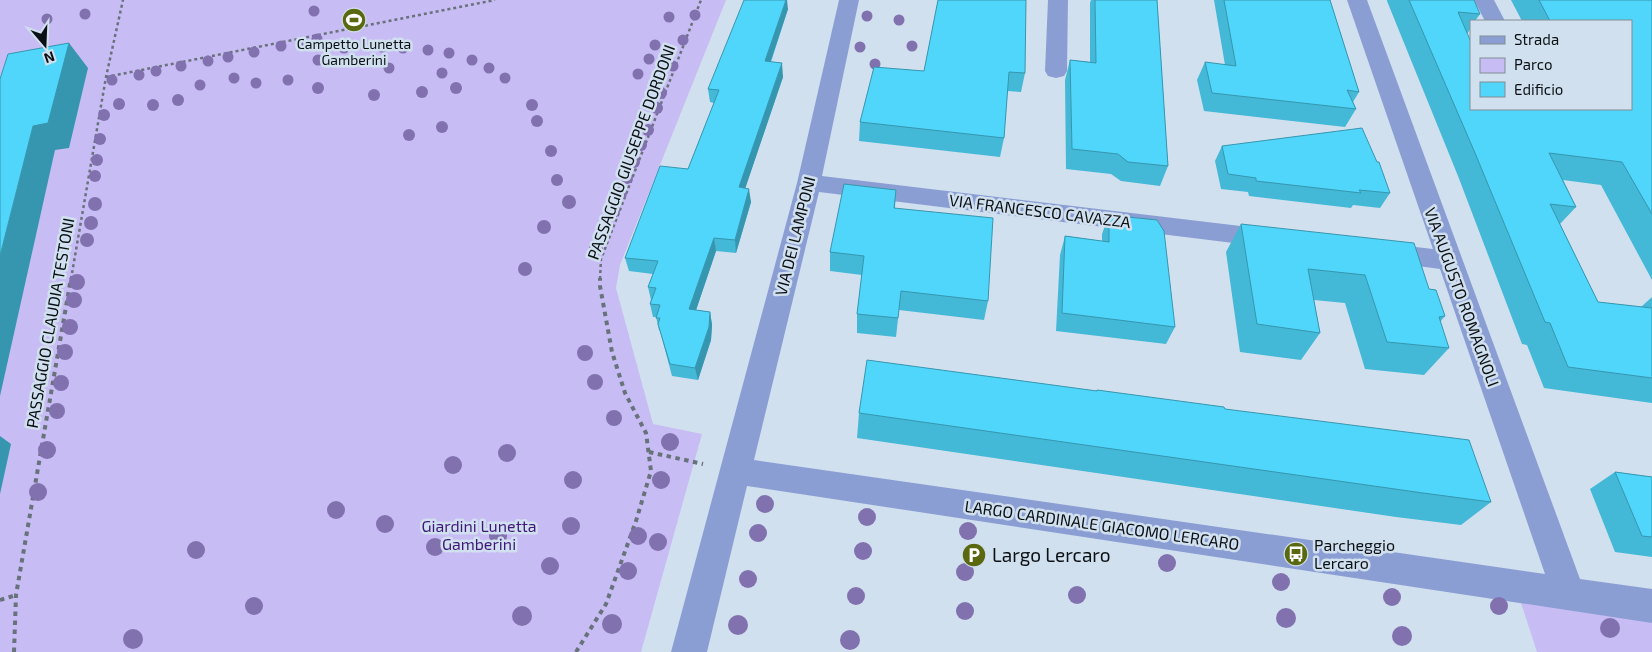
<svg xmlns="http://www.w3.org/2000/svg" width="1652" height="652" font-family="'Exo 2',sans-serif">
<style>
.green{fill:#c8bcf4}
.lines{fill:none;stroke-linecap:round;stroke-linejoin:round}
.path-far1{stroke:#68727b;stroke-width:2.5;stroke-dasharray:3 3;stroke-linecap:butt}
.path{stroke:#68727b;stroke-width:4;stroke-dasharray:4.5 4.5;stroke-linecap:butt}
.minor{fill:#8b9ed4;fill-rule:evenodd}
.tree{fill:#8172af}
.wall{fill:#44b8d7}
.shaded-wall{fill:#3796af}
.building{fill:#4fd6fa;stroke:#3796af}
.labels{text-anchor:middle;stroke-width:5;stroke-linejoin:round;paint-order:stroke}
.far-poi-label{font-size:14px;fill:#0b1015;stroke:#d1e0ee}
.street-label{font-size:16px;fill:#0b1015;stroke:#d1e0ee}
.park-label{font-size:16px;fill:#40187c;stroke:#d1e0ee}
.poi-label{font-size:16px;fill:#0b1015;stroke:#d1e0ee;text-anchor:start}
.near-poi-label{font-size:19px;fill:#0b1015;stroke:#d1e0ee;text-anchor:start}
</style>
<rect width="100%" height="100%" fill="#d1e0ee"/>
<g class="green">
<path d="M0,0H726L620,265L616,288L653,424L702,434L641,652H0Z"/>
<path d="M1520,600L1652,619V652H1537Z"/>
</g>
<g class="lines">
<g class="path-far1">
<path d="M106,77L495,0"/>
<path d="M71,279L106,77L123,0"/>
<path d="M600,279L601,259L701,0"/>
</g>
<g class="path">
<path d="M649,452L703,464"/>
<path d="M0,600L16,595"/>
<path d="M14,652L16,595L71,278"/>
<path d="M576,652L606,604L636,521L651,471L646,433L625,393L612,352L600,286V278"/>
</g>
<g class="minor">
<path d="M839,0H859L822,176L1274,230L1283,232L1287,239L1283,246L1274,248L819,192L754,460L1545,574L1440,269L1381,261L1372,259L1368,252L1372,245L1381,243L1433,249L1347,0H1367L1580,579L1652,589V623L747,486L707,652H671L797,183Z"/>
<path d="M1048,0H1068L1067,71L1064,76L1056,78L1048,76L1045,71Z"/>
<path d="M1474,0H1494L1505,21H1485Z"/>
</g>
</g>
<g class="tree">
<circle cx="314" cy="11" r="5.5"/>
<circle cx="85" cy="14" r="5.5"/>
<circle cx="695" cy="15" r="5.5"/>
<circle cx="867" cy="16" r="5.5"/>
<circle cx="669" cy="17" r="5.5"/>
<circle cx="47" cy="19" r="5.5"/>
<circle cx="899" cy="20" r="5.5"/>
<circle cx="317" cy="39" r="5.5"/>
<circle cx="683" cy="40" r="5.5"/>
<circle cx="301" cy="42" r="5.5"/>
<circle cx="655" cy="45" r="5.5"/>
<circle cx="281" cy="46" r="5.5"/>
<circle cx="912" cy="46" r="5.5"/>
<circle cx="382" cy="47" r="5.5"/>
<circle cx="860" cy="47" r="5.5"/>
<circle cx="344" cy="48" r="5.5"/>
<circle cx="403" cy="48" r="5.5"/>
<circle cx="428" cy="50" r="5.5"/>
<circle cx="254" cy="52" r="5.5"/>
<circle cx="449" cy="53" r="5.5"/>
<circle cx="228" cy="57" r="5.5"/>
<circle cx="649" cy="59" r="5.5"/>
<circle cx="318" cy="60" r="5.5"/>
<circle cx="472" cy="60" r="5.5"/>
<circle cx="208" cy="61" r="5.5"/>
<circle cx="875" cy="64" r="5.5"/>
<circle cx="181" cy="66" r="5.5"/>
<circle cx="673" cy="66" r="5.5"/>
<circle cx="389" cy="68" r="5.5"/>
<circle cx="489" cy="68" r="5.5"/>
<circle cx="156" cy="71" r="5.5"/>
<circle cx="442" cy="73" r="5.5"/>
<circle cx="638" cy="74" r="5.5"/>
<circle cx="139" cy="75" r="5.5"/>
<circle cx="234" cy="78" r="5.5"/>
<circle cx="505" cy="78" r="5.5"/>
<circle cx="112" cy="80" r="5.5"/>
<circle cx="288" cy="80" r="5.5"/>
<circle cx="256" cy="83" r="5.5"/>
<circle cx="200" cy="85" r="5.5"/>
<circle cx="318" cy="88" r="6"/>
<circle cx="456" cy="88" r="6"/>
<circle cx="422" cy="92" r="6"/>
<circle cx="661" cy="93" r="6"/>
<circle cx="374" cy="95" r="6"/>
<circle cx="178" cy="100" r="6"/>
<circle cx="119" cy="104" r="6"/>
<circle cx="153" cy="105" r="6"/>
<circle cx="532" cy="105" r="6"/>
<circle cx="657" cy="108" r="6"/>
<circle cx="104" cy="115" r="6"/>
<circle cx="537" cy="121" r="6"/>
<circle cx="442" cy="127" r="6"/>
<circle cx="648" cy="130" r="6"/>
<circle cx="409" cy="135" r="6"/>
<circle cx="100" cy="139" r="6"/>
<circle cx="641" cy="145" r="6"/>
<circle cx="551" cy="151" r="6"/>
<circle cx="97" cy="160" r="6"/>
<circle cx="634" cy="162" r="6"/>
<circle cx="95" cy="176" r="6"/>
<circle cx="627" cy="178" r="6"/>
<circle cx="557" cy="180" r="6"/>
<circle cx="620" cy="193" r="7"/>
<circle cx="569" cy="202" r="7"/>
<circle cx="95" cy="204" r="7"/>
<circle cx="613" cy="211" r="7"/>
<circle cx="91" cy="223" r="7"/>
<circle cx="544" cy="227" r="7"/>
<circle cx="87" cy="240" r="7"/>
<circle cx="596" cy="248" r="7"/>
<circle cx="525" cy="269" r="7"/>
<circle cx="77" cy="282" r="8"/>
<circle cx="74" cy="300" r="8"/>
<circle cx="70" cy="327" r="8"/>
<circle cx="65" cy="352" r="8"/>
<circle cx="585" cy="353" r="8"/>
<circle cx="595" cy="382" r="8"/>
<circle cx="61" cy="383" r="8"/>
<circle cx="57" cy="411" r="8"/>
<circle cx="614" cy="418" r="8"/>
<circle cx="670" cy="442" r="9"/>
<circle cx="47" cy="450" r="9"/>
<circle cx="507" cy="453" r="9"/>
<circle cx="453" cy="465" r="9"/>
<circle cx="573" cy="480" r="9"/>
<circle cx="661" cy="480" r="9"/>
<circle cx="38" cy="492" r="9"/>
<circle cx="765" cy="504" r="9"/>
<circle cx="336" cy="510" r="9"/>
<circle cx="867" cy="517" r="9"/>
<circle cx="385" cy="524" r="9"/>
<circle cx="571" cy="526" r="9"/>
<circle cx="968" cy="531" r="9"/>
<circle cx="758" cy="533" r="9"/>
<circle cx="498" cy="536" r="9"/>
<circle cx="638" cy="536" r="9"/>
<circle cx="658" cy="542" r="9"/>
<circle cx="435" cy="547" r="9"/>
<circle cx="196" cy="550" r="9"/>
<circle cx="863" cy="551" r="9"/>
<circle cx="1167" cy="563" r="9"/>
<circle cx="550" cy="566" r="9"/>
<circle cx="628" cy="571" r="9"/>
<circle cx="965" cy="572" r="9"/>
<circle cx="748" cy="579" r="9"/>
<circle cx="1281" cy="582" r="9"/>
<circle cx="1077" cy="595" r="9"/>
<circle cx="856" cy="596" r="9"/>
<circle cx="1392" cy="597" r="9"/>
<circle cx="254" cy="606" r="9"/>
<circle cx="1499" cy="606" r="9"/>
<circle cx="965" cy="611" r="9"/>
<circle cx="522" cy="616" r="10"/>
<circle cx="1286" cy="618" r="10"/>
<circle cx="612" cy="624" r="10"/>
<circle cx="738" cy="625" r="10"/>
<circle cx="1610" cy="628" r="10"/>
<circle cx="1402" cy="636" r="10"/>
<circle cx="133" cy="639" r="10"/>
<circle cx="850" cy="640" r="10"/>
</g>
<g class="wall">
<path d="M938,0L1025,73L1021,92L1007,91L1004,138L1000,157L859,141L860,122L924,71Z"/>
<path d="M1091,0H1157L1168,166L1160,186L1121,181L1111,174L1066,169L1065,80L1070,60L1090,62V3Z"/>
<path d="M1214,0H1330L1359,92L1353,102L1356,109L1345,127L1204,111L1197,80L1205,62L1225,65Z"/>
<path d="M1387,0H1474L1480,14L1475,21H1471V28L1467,34L1471,109H1631V21H1522L1511,0H1652V280L1601,185L1563,180L1576,207L1560,224L1598,302L1641,307L1652,297V403L1544,388L1527,345L1522,344L1458,176L1387,1Z"/>
<path d="M788,9L771,62L783,77L745,188L751,202L736,253L716,251L696,310L710,312L712,325L711,340L698,380L672,376L660,331L659,330L656,317H653L650,304L651,300L648,287L653,274L629,271L625,258L688,169L714,103L710,102L708,89Z"/>
<path d="M1222,146L1390,193L1380,208L1353,205L1351,208L1249,196L1248,192L1221,189L1215,161Z"/>
<path d="M896,190L895,208L988,301L984,320L899,310L896,337L857,333V314L862,275L830,271V252Z"/>
<path d="M1109,215L1175,327L1166,344L1056,331L1060,255L1065,236L1102,241V234Z"/>
<path d="M1241,224L1429,289L1445,316L1440,322L1449,348L1424,375L1365,369L1345,303L1314,300L1320,333L1301,360L1240,352L1226,252Z"/>
<path d="M1097,390L1225,409L1491,502L1461,525L1396,517L857,438L859,413L1096,391Z"/>
<path d="M1615,472L1652,477V557L1615,552L1590,489Z"/>
</g>
<g class="shaded-wall">
<path d="M786,0H787L788,9L766,75L765,61Z"/>
<path d="M69,43L88,68L69,148L55,150L0,396V256L33,126Z"/>
<path d="M782,63L783,77L741,201L739,187Z"/>
<path d="M749,189L751,202L736,253L735,240Z"/>
<path d="M714,238L716,251L692,322L689,309Z"/>
<path d="M710,312L712,325L711,340L698,380L695,368Z"/>
<path d="M0,436L11,444L0,494Z"/>
</g>
<g class="building">
<path d="M744,0H786L765,61L782,63L739,187L749,189L735,240L714,238L689,309L710,312L709,327L695,368L670,364L658,324L660,318H656L660,305L650,304L656,288L648,287L658,261L625,258L660,166L688,169L719,90L708,89Z"/>
<path d="M938,0H1026L1025,73L1009,72L1004,138L860,122L874,67L924,71Z"/>
<path d="M1095,0H1157L1168,166L1128,162L1118,154L1072,149L1070,60L1096,63Z"/>
<path d="M1224,0H1330L1359,92L1347,90L1356,109L1212,93L1205,62L1236,66Z"/>
<path d="M1409,0H1474L1480,14L1458,12L1471,42V109H1631V21H1550L1539,0H1652V214L1622,162L1549,153L1576,207L1550,204L1598,302L1652,308V378L1568,367L1550,323L1545,322L1475,153Z"/>
<path d="M69,43L48,123L33,126L0,256V79L8,54Z"/>
<path d="M1362,128L1377,162H1379L1390,193L1359,190L1361,193L1256,181V178L1228,174L1222,146Z"/>
<path d="M844,184L896,190L894,208L993,218L988,301L901,291L898,318L857,314L864,256L830,252Z"/>
<path d="M1109,215L1157,220L1164,231L1175,327L1062,313L1065,236L1109,242Z"/>
<path d="M1241,224L1414,243L1429,289L1436,290L1445,316L1439,317L1449,348L1387,342L1365,275L1308,269L1320,333L1257,324Z"/>
<path d="M867,360L1097,391V390L1224,407L1225,409L1469,440L1491,502L1423,493L859,413Z"/>
<path d="M1615,472L1652,477V537L1642,536Z"/>
</g>
<defs>
<g id="stadium-disc" transform="scale(1.25)"><circle r="9.5" fill="#5a6810" stroke="#d1e0ee"/><path d="M0-5a6.5 5 0 1 0 0 10a6.5 5 0 1 0 0-10ZM-3.5-1.8h7v3.6h-7Z" fill="#fff"/></g>
<g id="bus-disc" transform="scale(1.25)"><circle r="9.5" fill="#5a6810" stroke="#d1e0ee"/><path d="M-5-6H5V4H4V6H2V4H-2V6H-4V4H-5ZM-3.5-4V0h7V-4ZM-3.5 1.2v1.5H-2V1.2ZM2 1.2v1.5H3.5V1.2Z" fill="#fff"/></g>
<g id="parking-disc" transform="scale(1.25)"><circle r="9.5" fill="#5a6810" stroke="#d1e0ee"/><path d="M-3.5-5.5H1a3.5 3.5 0 0 1 0 7H-1V5.5H-3.5ZM-1-3.4V-.6H.8a1.4 1.4 0 0 0 0-2.8Z" fill="#fff"/></g>
</defs>
<g fill-rule="evenodd">
<use href="#stadium-disc" x="354" y="20"/>
<use href="#bus-disc" x="1296" y="554"/>
<use href="#parking-disc" x="974" y="555"/>
</g>
<g class="labels">
<g class="far-poi-label">
<text x="354" y="49">Campetto Lunetta<tspan x="354" dy="16">Gamberini</tspan></text>
</g>
<g class="street-label">
<text transform="translate(631 152) rotate(-70)" y="6">PASSAGGIO GIUSEPPE DORDONI</text>
<text transform="translate(1040 211) rotate(7)" y="6">VIA FRANCESCO CAVAZZA</text>
<text transform="translate(795 236) rotate(-76)" y="6">VIA DEI LAMPONI</text>
<text transform="translate(1462 297) rotate(70)" y="6">VIA AUGUSTO ROMAGNOLI</text>
<text transform="translate(50 323) rotate(-80)" y="6">PASSAGGIO CLAUDIA TESTONI</text>
<text transform="translate(1102 525) rotate(8)" y="6">LARGO CARDINALE GIACOMO LERCARO</text>
</g>
<g class="park-label">
<text x="479" y="532">Giardini Lunetta<tspan x="479" dy="18">Gamberini</tspan></text>
</g>
<g class="poi-label">
<text x="1314" y="551">Parcheggio<tspan x="1314" dy="18">Lercaro</tspan></text>
</g>
<g class="near-poi-label">
<text x="992" y="562">Largo Lercaro</text>
</g>
</g>
<rect x="1470" y="20" width="162" height="90" fill="#d1e0ee" stroke="#828d97"/>
<rect x="1480" y="36" width="25" height="8" fill="#8b9ed4" stroke="#828d97"/>
<text x="1514" y="45" font-size="15" fill="#0b1015">Strada</text>
<rect x="1480" y="58" width="25" height="15" fill="#c8bcf4" stroke="#828d97"/>
<text x="1514" y="70" font-size="15" fill="#0b1015">Parco</text>
<rect x="1480" y="82" width="25" height="15" fill="#4fd6fa" stroke="#828d97"/>
<text x="1514" y="95" font-size="15" fill="#0b1015">Edificio</text>
<g transform="translate(45 45) rotate(161)" stroke="#d1e0ee" stroke-width="4" paint-order="stroke">
<path d="M0-4L9 19L0 12L-9 19Z" fill="#0b1015"/>
<text y="-8" font-size="14" font-weight="bold" text-anchor="middle" fill="#0b1015">N</text>
</g>
</svg>
